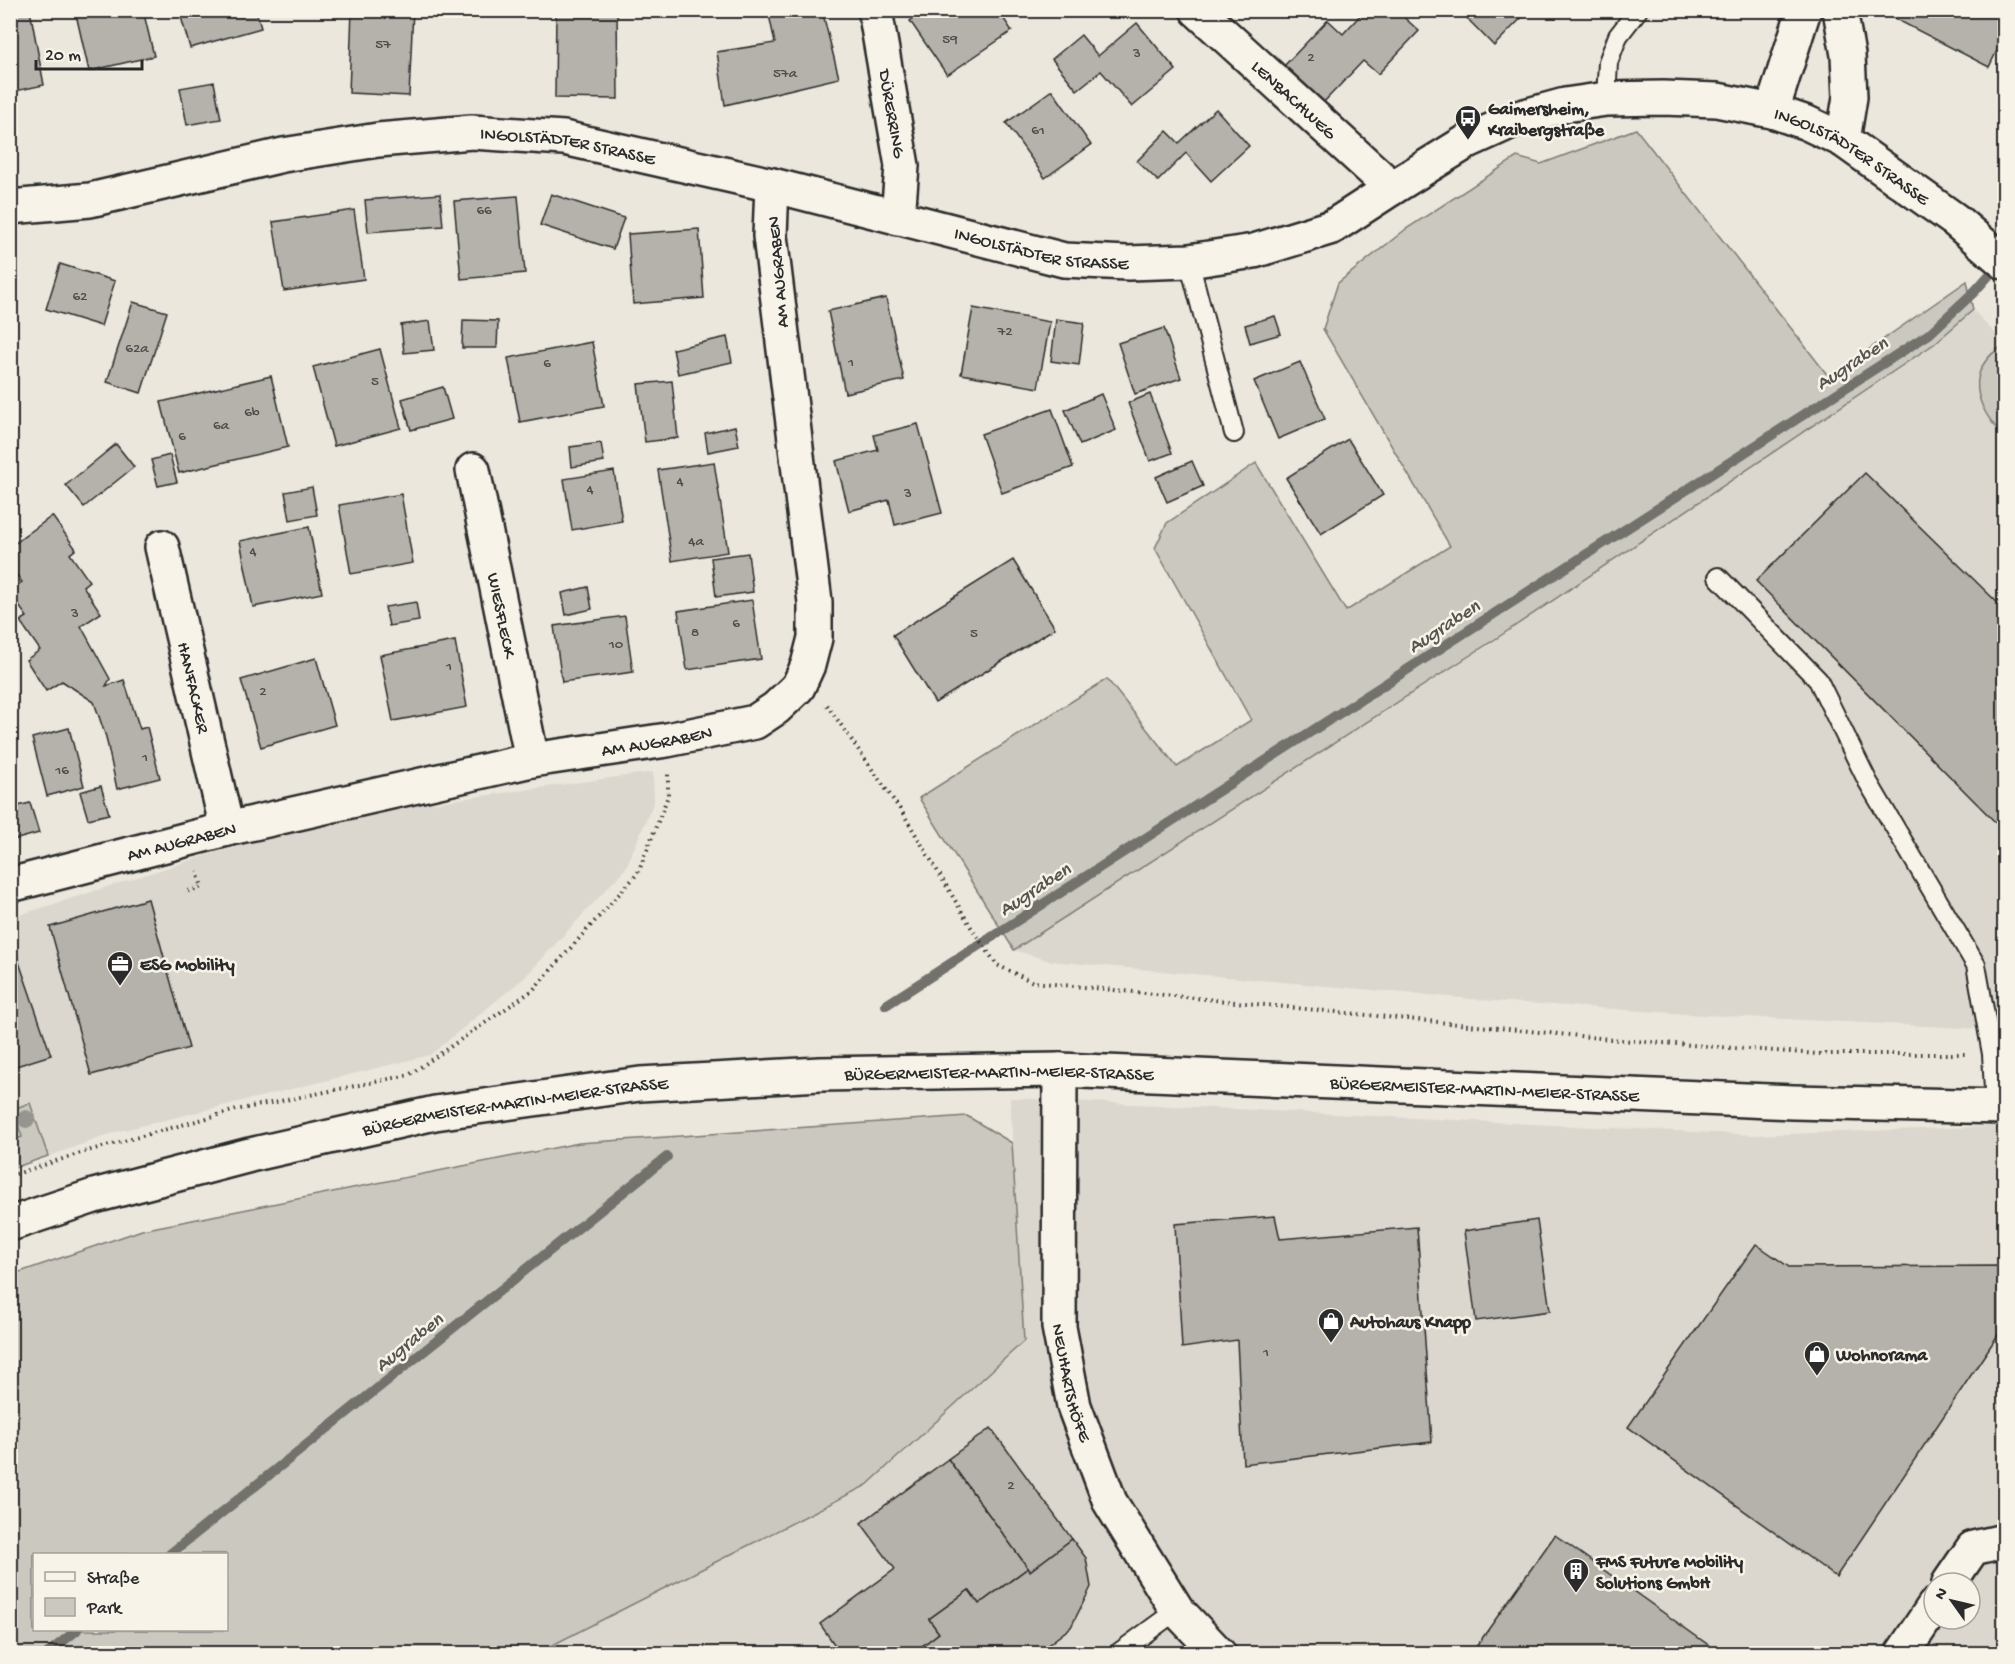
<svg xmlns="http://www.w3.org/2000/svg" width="2015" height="1664" font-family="'Gochi Hand',sans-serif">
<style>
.built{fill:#dbd7ce;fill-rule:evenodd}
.green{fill:#cbc8bf;stroke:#7b7a75;stroke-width:1.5;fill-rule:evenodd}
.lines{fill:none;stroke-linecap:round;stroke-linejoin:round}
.stream{stroke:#72716c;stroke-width:10}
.building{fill:#b5b2ab;stroke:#2b2b2b;stroke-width:1.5}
.lane-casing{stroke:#2b2b2b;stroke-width:22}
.street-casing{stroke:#2b2b2b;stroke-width:38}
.secondary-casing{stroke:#2b2b2b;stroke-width:38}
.path{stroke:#2b2b2b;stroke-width:4;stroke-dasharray:1.5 4.5;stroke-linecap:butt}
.lane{stroke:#f7f3e8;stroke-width:18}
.street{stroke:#f7f3e8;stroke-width:33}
.secondary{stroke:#f7f3e8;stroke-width:33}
.tree{fill:#97958f}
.labels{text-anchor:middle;stroke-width:5;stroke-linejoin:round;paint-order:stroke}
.number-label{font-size:15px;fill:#4e4d4b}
.street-label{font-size:18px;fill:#2b2b2b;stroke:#f7f3e8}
.poi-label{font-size:18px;font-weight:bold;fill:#2b2b2b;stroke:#f7f3e8;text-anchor:start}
.water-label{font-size:20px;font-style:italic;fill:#555451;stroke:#f7f3e8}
</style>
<rect width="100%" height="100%" fill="#ebe7dd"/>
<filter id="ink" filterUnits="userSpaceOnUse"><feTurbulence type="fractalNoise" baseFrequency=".0167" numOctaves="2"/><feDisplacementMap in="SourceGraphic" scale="12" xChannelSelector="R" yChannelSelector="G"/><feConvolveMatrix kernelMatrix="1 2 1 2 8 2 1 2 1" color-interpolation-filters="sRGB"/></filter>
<g filter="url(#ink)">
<g class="built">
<path d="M1973,310L2004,343V1030L1687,1014L1494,1001L1050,961L1014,950L1500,636L1934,344Z"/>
<path d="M653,772L654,802L625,869L524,978L430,1055L116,1132L11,1170L10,918L213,853L388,809Z"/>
<path d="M1010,1098L1755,1135L2004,1126V1653L537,1654L867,1485L1024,1342ZM1934,1583H1970V1619H1934Z"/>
</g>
<g class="green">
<path d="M1636,129L1829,377L1967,281L1973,310L1934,344L1500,636L1014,950L919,798L1107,679L1177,767L1251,720L1155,548L1167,523L1256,463L1346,611L1450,546L1323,329L1338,283L1406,229L1517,157L1541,164Z"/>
<path d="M2004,345V436C1975,407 1963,370 2004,345Z"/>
<path d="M30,1103L48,1156L11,1169V1141L22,1137L13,1109Z"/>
<path d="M967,1116L1012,1143L1024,1341L867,1485L537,1653H11V1275L142,1230L579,1143ZM226,1554V1630H34V1554Z"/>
</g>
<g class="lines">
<g class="stream">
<path d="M886,1005L1929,334L1975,291L2000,263"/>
<path d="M170,1554L667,1157"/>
<path d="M47,1654L77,1630"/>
</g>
</g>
<g class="building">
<path d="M30,10L44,85L10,92V14Z"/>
<path d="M75,10H143L154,56L89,71Z"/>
<path d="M179,10H256L261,28L190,48Z"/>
<path d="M352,10H413L409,96L349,93Z"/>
<path d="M556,10H617L618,99L555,98Z"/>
<path d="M768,10H822L839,78L725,105L717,52L775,43Z"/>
<path d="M926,10H998L1012,31L947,75L910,21Z"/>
<path d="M1365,10H1396L1419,31L1378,74L1363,61L1322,104L1283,67L1328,20L1343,34Z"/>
<path d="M1459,10H1529L1494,46Z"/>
<path d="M1883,10H2004V36L1989,67L1882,12Z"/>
<path d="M1137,23L1176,70L1132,107L1101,71L1077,90L1052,59L1081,35L1098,56Z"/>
<path d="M214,82L221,119L187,125L180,88Z"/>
<path d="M1052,90L1091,145L1045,178L1006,123Z"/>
<path d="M1216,109L1249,146L1211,181L1186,153L1158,181L1137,161L1167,131L1179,143Z"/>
<path d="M440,194L443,226L368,232L365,200Z"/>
<path d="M551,194L624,218L613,249L540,225Z"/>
<path d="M518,196L525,273L461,279L454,201Z"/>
<path d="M354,210L364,279L284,291L273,222Z"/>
<path d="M699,229L704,298L633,304L628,234Z"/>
<path d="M60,264L115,281L101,326L46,309Z"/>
<path d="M886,298L904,380L845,393L828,311Z"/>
<path d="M133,302L167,312L141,393L107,382Z"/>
<path d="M973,308L1050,322L1038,388L961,374Z"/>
<path d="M1275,316L1281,334L1250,343L1245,325Z"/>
<path d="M1056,319L1084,323L1079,365L1051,361Z"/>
<path d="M463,320L498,321L497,348H462Z"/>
<path d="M430,321L434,350L404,353L401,325Z"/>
<path d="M1164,328L1181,378L1135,394L1118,343Z"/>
<path d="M727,337L732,362L678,374L673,349Z"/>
<path d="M592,342L604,406L520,422L508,358Z"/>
<path d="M380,349L401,428L334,446L313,367Z"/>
<path d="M1300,362L1325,419L1278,439L1254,381Z"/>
<path d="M271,376L288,447L179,473L161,402Z"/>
<path d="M672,381L678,438L645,442L638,384Z"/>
<path d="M443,387L452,419L411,430L402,399Z"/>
<path d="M1101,394L1116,430L1080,445L1065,410Z"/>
<path d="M1150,394L1172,453L1150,461L1128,403Z"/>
<path d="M1052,409L1073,467L1002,493L981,434Z"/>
<path d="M918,424L942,513L895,525L889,500L849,511L836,461L878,450L874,435Z"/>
<path d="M735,426L739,446L708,452L705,433Z"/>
<path d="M1348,439L1383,495L1321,534L1286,478Z"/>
<path d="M601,443L604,462L572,467L570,447Z"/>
<path d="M116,444L134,467L84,507L66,485Z"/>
<path d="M170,455L177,482L158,486L151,460Z"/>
<path d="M1192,461L1203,486L1167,502L1156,477Z"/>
<path d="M714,462L728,552L672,561L658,470Z"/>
<path d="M614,471L622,521L572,530L564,479Z"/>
<path d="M1865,473L2004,609V831L1756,581Z"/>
<path d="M312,487L317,515L290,520L285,492Z"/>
<path d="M401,494L413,563L351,574L339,505Z"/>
<path d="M52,516L76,549L70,554L89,581L83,586L101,613L81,626L110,679L106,686L124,680L140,729L147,727L160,778L117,789L106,737L94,702L62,681L46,691L26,660L40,650L20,621L27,617L10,593V590L22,582L10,566V547Z"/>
<path d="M309,527L322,593L253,607L240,541Z"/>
<path d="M748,553L753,592L716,597L711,558Z"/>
<path d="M1013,560L1055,628L935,703L893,635Z"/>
<path d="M588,587L592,609L566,615L562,593Z"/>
<path d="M752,600L761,659L687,670L678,611Z"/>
<path d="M416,602L419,621L389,626L385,607Z"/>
<path d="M625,616L633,672L562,682L554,626Z"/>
<path d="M455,641L467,707L393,721L380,655Z"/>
<path d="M316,658L335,725L261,747L241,680Z"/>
<path d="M69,728L84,786L47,796L32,738Z"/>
<path d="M101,786L109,814L88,819L80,792Z"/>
<path d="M30,803L39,833L10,841V808Z"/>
<path d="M148,899L189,1048L91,1075L50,927Z"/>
<path d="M10,936L51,1055L10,1068Z"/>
<path d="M1275,1216L1280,1239L1417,1227L1432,1442L1243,1464L1237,1340L1182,1348L1175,1224Z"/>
<path d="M1537,1220L1550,1311L1476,1321L1464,1231Z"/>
<path d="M1756,1244L1789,1267L2004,1266V1326L1836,1577L1628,1427Z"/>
<path d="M991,1428L1072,1539L1030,1571L948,1459Z"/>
<path d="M948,1459L1028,1568L979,1604L969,1590L929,1619L939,1633L912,1654H841L820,1624L895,1569L861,1523Z"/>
<path d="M1555,1535L1721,1654H1471Z"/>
<path d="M1072,1539L1086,1558L1091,1587L1071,1627L1036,1654H912L939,1633L929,1619L969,1590L979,1604L1028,1568L1030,1571Z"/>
<path d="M2004,1636V1654H1992Z"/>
</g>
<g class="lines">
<g class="lane-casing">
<g id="lane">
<path d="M1606,99L1608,62L1618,36L1638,10"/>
<path d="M1189,261L1234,433"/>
<path d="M1718,577L1818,680L1868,782L1976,965L1992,1054L1995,1108"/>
<path d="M1117,1654L1177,1610"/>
</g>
</g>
<g class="street-casing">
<g id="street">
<path id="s1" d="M875,10L902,166L898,218"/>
<path id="s2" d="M1197,10L1392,188"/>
<path id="s3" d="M10,207L90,200L283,155L378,140L472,132L564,138L772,185L1064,260L1128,263L1189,261L1254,251L1332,227L1392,188L1468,141L1521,117L1565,105L1606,99L1663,98L1717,100L1772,111"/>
<path id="s4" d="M473,470L532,760"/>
<path id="s5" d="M162,547L227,829"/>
<path id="s6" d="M10,885L227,829L532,760L667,740L755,722L776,708L798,687L808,665L815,638V602L770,236L772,185"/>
<path id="s7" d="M1060,1070L1059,1327L1074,1406L1110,1502L1177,1610L1219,1654"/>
<path d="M1949,1583L1973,1548L2004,1541"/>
<path d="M1902,1654L1934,1606"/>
</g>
</g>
<g class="secondary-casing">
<g id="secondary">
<path id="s8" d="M1804,10L1772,111L1807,123L1843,140L1955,220L2004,262"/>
<path d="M1840,10L1848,55L1850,97L1843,140"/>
<path id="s9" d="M10,1224L94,1196L250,1155L435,1113L640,1084L820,1074L1060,1070L1793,1102L2004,1107"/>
</g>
</g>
<g class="path">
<path d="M827,705L904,815L974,932L997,965L1033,982L1620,1040L1818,1054H1965"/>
<path d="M188,891L202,887L197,872"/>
<path d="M10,1176L84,1152L236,1110L409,1075L533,990L638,873L668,796V773"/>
</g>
<use href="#lane" class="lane"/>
<use href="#street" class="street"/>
<use href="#secondary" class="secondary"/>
</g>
<circle class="tree" cx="26" cy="1119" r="9"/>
</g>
<defs>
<g id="bus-pin" transform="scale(1.35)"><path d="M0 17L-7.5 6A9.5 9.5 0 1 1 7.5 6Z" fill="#2b2b2b" stroke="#f7f3e8"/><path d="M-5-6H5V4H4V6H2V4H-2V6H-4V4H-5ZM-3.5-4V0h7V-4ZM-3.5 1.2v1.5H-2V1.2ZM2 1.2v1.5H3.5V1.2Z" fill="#fff"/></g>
<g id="office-pin" transform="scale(1.35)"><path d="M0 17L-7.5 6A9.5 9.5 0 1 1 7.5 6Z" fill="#2b2b2b" stroke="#f7f3e8"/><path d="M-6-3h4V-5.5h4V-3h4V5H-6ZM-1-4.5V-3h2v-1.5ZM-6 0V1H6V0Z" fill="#fff"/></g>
<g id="shop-pin" transform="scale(1.35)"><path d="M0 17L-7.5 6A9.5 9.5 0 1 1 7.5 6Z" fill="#2b2b2b" stroke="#f7f3e8"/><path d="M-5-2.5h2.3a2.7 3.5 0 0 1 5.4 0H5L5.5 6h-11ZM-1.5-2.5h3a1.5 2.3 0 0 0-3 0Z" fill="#fff"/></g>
<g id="building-pin" transform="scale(1.35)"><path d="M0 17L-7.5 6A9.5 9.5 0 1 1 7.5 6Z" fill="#2b2b2b" stroke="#f7f3e8"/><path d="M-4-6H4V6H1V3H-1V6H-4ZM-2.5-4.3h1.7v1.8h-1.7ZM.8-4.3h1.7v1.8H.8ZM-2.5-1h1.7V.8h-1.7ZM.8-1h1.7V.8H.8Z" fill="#fff"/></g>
</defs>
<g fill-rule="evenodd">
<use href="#bus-pin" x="1468" y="118"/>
<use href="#office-pin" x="120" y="964"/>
<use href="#shop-pin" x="1331" y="1321"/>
<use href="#shop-pin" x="1817" y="1354"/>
<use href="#building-pin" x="1576" y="1571"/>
</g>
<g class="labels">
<g class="number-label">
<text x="950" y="43">59</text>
<text x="383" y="48">57</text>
<text x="1137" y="57">3</text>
<text x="1311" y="61">2</text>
<text x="785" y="77">57a</text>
<text x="1038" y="134">61</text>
<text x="484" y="214">66</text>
<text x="80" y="300">62</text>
<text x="1005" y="335">72</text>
<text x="137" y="352">62a</text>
<text x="851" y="366">1</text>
<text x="547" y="367">6</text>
<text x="375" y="385">5</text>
<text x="252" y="416">6b</text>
<text x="221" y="429">6a</text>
<text x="182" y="440">6</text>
<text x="680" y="485">4</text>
<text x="590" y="493">4</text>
<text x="908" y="497">3</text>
<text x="696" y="545">4a</text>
<text x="253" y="555">4</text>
<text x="75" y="617">3</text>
<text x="736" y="627">6</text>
<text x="695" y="636">8</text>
<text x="974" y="637">5</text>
<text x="616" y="648">10</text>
<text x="449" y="670">1</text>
<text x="263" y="695">2</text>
<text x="145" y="761">1</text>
<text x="62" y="774">16</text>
<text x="1266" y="1356">1</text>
<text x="1011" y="1489">2</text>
</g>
<g class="street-label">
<text dy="6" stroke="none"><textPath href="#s2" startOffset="132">LENBACHWEG</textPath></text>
<text dy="6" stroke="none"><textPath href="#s1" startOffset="105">DÜRERRING</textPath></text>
<text dy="6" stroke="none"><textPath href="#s3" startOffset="566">INGOLSTÄDTER STRASSE</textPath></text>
<text dy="6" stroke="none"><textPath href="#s8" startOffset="198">INGOLSTÄDTER STRASSE</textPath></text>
<text dy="6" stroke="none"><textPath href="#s3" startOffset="1052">INGOLSTÄDTER STRASSE</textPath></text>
<text transform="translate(777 272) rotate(-95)" y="6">AM AUGRABEN</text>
<text dy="6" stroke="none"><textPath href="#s4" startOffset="148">WIESFLECK</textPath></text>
<text dy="6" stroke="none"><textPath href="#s5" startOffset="144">HANFACKER</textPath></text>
<text dy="6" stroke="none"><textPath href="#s6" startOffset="663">AM AUGRABEN</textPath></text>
<text dy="6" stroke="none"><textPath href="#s6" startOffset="177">AM AUGRABEN</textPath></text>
<text dy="6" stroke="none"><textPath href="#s9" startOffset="1006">BÜRGERMEISTER-MARTIN-MEIER-STRASSE</textPath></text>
<text dy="6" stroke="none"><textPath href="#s9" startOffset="1492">BÜRGERMEISTER-MARTIN-MEIER-STRASSE</textPath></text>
<text dy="6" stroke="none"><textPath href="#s9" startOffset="520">BÜRGERMEISTER-MARTIN-MEIER-STRASSE</textPath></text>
<text dy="6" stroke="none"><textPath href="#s7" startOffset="314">NEUHARTSHÖFE</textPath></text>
</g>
<g class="poi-label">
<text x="1488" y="114">Gaimersheim,<tspan x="1488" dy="21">Kraibergstraße</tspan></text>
<text x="140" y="970">ESG Mobility</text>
<text x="1350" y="1327">Autohaus Knapp</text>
<text x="1836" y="1360">Wohnorama</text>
<text x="1596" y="1567">FMS Future Mobility<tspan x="1596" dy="21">Solutions GmbH</tspan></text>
</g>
<g class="water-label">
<text transform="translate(1851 362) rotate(-33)" y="7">Augraben</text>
<text transform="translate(1443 625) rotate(-33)" y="7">Augraben</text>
<text transform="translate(1034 888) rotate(-33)" y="7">Augraben</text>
<text transform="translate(408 1341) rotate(-39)" y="7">Augraben</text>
</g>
</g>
<rect width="2015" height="1664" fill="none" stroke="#f7f3e8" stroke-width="36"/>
<rect x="18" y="18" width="1979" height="1628" fill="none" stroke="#2b2b2b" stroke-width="2" filter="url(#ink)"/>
<rect x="33" y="1553" width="195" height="78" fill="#f7f3e8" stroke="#a5a39c" stroke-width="1.5"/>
<rect x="45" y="1572" width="30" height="9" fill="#f7f3e8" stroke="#a5a39c" stroke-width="1.5"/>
<text x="87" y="1583" font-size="18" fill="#2b2b2b">Straße</text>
<rect x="45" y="1598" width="30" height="18" fill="#cbc8bf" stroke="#a5a39c" stroke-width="1.5"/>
<text x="87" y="1613" font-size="18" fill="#2b2b2b">Park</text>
<g transform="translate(1952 1601) rotate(304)"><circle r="28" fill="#f7f3e8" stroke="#a5a39c" stroke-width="1.5"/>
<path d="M0-4.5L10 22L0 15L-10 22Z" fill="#2b2b2b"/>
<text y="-9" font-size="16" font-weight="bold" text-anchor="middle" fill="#2b2b2b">N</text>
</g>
<path d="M36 60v9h106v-9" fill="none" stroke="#2b2b2b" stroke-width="3"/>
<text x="45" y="60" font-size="18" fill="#2b2b2b" stroke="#f7f3e8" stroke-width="4.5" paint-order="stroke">20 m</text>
</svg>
